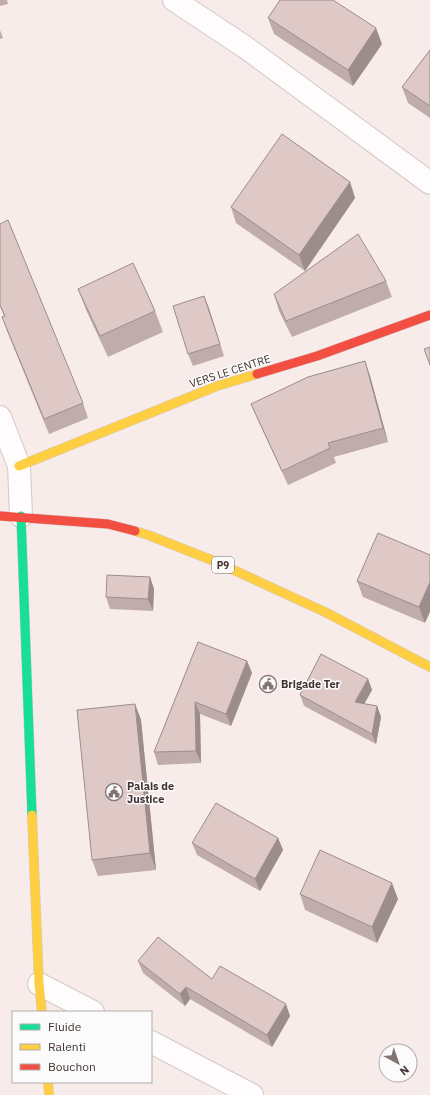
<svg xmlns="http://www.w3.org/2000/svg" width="430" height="1095" font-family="'IBM Plex Sans',sans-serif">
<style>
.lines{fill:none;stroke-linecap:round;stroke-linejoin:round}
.street-casing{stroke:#d4c8c6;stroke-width:24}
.fast-casing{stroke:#d4c8c6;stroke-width:10}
.slow-casing{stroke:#d4c8c6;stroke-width:10}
.jam-casing{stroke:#d4c8c6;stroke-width:10}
.street{stroke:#fefcfc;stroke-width:22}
.fast{stroke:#16e098;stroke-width:9}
.slow{stroke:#ffcf43;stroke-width:9}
.jam{stroke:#f24e42;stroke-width:9}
.wall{fill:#c0adab}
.shaded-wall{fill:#9c8d8b}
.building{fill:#dfc9c7;stroke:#9c8d8b}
.labels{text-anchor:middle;stroke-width:3;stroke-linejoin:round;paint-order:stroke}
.shield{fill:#fbfbfb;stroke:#796f6e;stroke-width:1}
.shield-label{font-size:10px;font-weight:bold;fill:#413331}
.street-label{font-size:11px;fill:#413331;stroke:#fbfbfb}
.poi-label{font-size:11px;font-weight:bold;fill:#413331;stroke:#fbfbfb;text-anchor:start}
</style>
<rect width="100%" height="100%" fill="#f8eceb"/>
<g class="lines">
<g class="street-casing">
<g id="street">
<path d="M174,0L245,47L430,183"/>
<path d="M0,417L19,466L21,516"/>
<path d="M39,984L93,1012"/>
<path d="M151,1042L252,1095"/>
</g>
</g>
<g class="fast-casing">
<path id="fast" d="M21,516L32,815"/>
</g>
<g class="slow-casing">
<g id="slow">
<path d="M19,466L217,386L257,374"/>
<path d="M135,531L148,535L214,561L325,612L430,667"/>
<path d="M32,815L39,984L42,1012"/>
<path d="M48,1082L49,1095"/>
</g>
</g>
<g class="jam-casing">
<g id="jam">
<path d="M257,374L317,356L430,315"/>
<path d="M0,516L108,524L135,531"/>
</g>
</g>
<use href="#street" class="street"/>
<use href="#fast" class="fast"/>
<use href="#slow" class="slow"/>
<use href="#jam" class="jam"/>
</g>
<g class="wall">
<path d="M0,0H7L8,4L0,6Z"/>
<path d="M268,18L382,44L353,86L274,34Z"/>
<path d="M0,30L3,38L0,39Z"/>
<path d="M430,50V118L408,103L402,87Z"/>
<path d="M350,182L355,198L305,271L236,223L231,207Z"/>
<path d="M0,224L83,403L88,418L49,434L7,331L2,317L4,316L0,306Z"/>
<path d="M386,281L392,297L292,337L279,311L274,294Z"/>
<path d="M78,289L155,311L163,332L108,357L86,310Z"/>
<path d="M204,296L224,356L193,366L188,354Z"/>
<path d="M365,361L370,376L388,442L334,457L336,463L288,485L257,418L251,404Z"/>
<path d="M430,555L425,623L363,597L357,581Z"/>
<path d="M150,577L154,589L153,611L110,609L106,597Z"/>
<path d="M198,642L247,661L252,673L231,726L200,714L201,763L158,765L154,752Z"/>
<path d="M368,679L372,690L364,704L377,706L381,717L376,744L304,706L300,695Z"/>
<path d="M135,704L141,720L156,870L98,876L92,860Z"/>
<path d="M278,838L283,850L260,891L197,855L192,843Z"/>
<path d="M300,894L398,899L377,943L305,910Z"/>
<path d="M138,961L212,979L290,1016L272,1047L190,999L185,1006L143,973Z"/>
</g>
<g class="shaded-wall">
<path d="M376,28L382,44L353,86L348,70Z"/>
<path d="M350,182L355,198L305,271L299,255Z"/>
<path d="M204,296L209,308L224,356Z"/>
<path d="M365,361L370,376L388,442L383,428Z"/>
<path d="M150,577L154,589L153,611L148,599Z"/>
<path d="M430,582V612L425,623L419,607Z"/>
<path d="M247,661L252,673L231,726L226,714Z"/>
<path d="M368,679L372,690L359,713L355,702Z"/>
<path d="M195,702L200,714L201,763L196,751Z"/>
<path d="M135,704L141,720L156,870L150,853Z"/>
<path d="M377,706L381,717L376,744L372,734Z"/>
<path d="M278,838L283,850L260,891L255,879Z"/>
<path d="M392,883L398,899L377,943L372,927Z"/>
<path d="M186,987L190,999L185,1006L180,994Z"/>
<path d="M286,1004L290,1016L272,1047L267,1035Z"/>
</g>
<g class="building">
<path d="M280,0H333L376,28L348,70L268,18Z"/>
<path d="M430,50V106L402,87Z"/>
<path d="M282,134L350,182L299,255L231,207Z"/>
<path d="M8,220L83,403L44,419L2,317L5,316L0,305V224Z"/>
<path d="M358,234L386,281L286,321L274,294Z"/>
<path d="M133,263L155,311L100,336L78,289Z"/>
<path d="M204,296L220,344L188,354L173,306Z"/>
<path d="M430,347V365L424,349Z"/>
<path d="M365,361L383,428L328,443L330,448L282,471L251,404L308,377Z"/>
<path d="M378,533L430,555V582L419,607L357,581Z"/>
<path d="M107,575L150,577L148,599L106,597Z"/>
<path d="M198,642L247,661L226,714L195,702L196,751L154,752Z"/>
<path d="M321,654L368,679L355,702L377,706L372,734L300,695Z"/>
<path d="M135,704L150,853L92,860L77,710Z"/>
<path d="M216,803L278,838L255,879L192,843Z"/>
<path d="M320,850L392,883L372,927L300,894Z"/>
<path d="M158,937L212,979L220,966L286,1004L267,1035L186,987L180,994L138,961Z"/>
</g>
<defs>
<g id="civic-ring" transform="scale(0.9)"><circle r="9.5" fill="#fbfbfb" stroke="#817472" stroke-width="1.5"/><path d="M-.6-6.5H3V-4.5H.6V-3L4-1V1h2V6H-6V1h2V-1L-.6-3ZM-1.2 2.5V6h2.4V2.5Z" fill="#817472"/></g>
</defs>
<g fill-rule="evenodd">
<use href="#civic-ring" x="268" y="684"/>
<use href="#civic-ring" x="114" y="792"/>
</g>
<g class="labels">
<rect class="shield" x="212" y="557" width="22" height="16" rx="3"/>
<g class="shield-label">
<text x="223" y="569">P9</text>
</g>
<g class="street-label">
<text transform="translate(230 371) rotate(-18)" y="4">VERS LE CENTRE</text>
</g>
<g class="poi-label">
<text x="281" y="688">Brigade Ter</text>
<text x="127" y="790">Palais de<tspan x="127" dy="13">Justice</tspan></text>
</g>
</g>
<rect x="12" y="1011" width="140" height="72" fill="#fbfbfb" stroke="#b1abaa"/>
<rect x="20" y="1024" width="20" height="6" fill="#16e098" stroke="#b1abaa"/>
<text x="48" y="1031" font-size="12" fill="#413331">Fluide</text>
<rect x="20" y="1044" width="20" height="6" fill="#ffcf43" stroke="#b1abaa"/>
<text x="48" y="1051" font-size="12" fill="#413331">Ralenti</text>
<rect x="20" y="1064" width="20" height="6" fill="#f24e42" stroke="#b1abaa"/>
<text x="48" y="1071" font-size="12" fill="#413331">Bouchon</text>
<g transform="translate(398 1063) rotate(140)"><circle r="19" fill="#fbfbfb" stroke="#b1abaa"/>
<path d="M0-3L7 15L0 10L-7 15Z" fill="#817472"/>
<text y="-6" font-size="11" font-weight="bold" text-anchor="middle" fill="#413331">N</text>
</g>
</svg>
